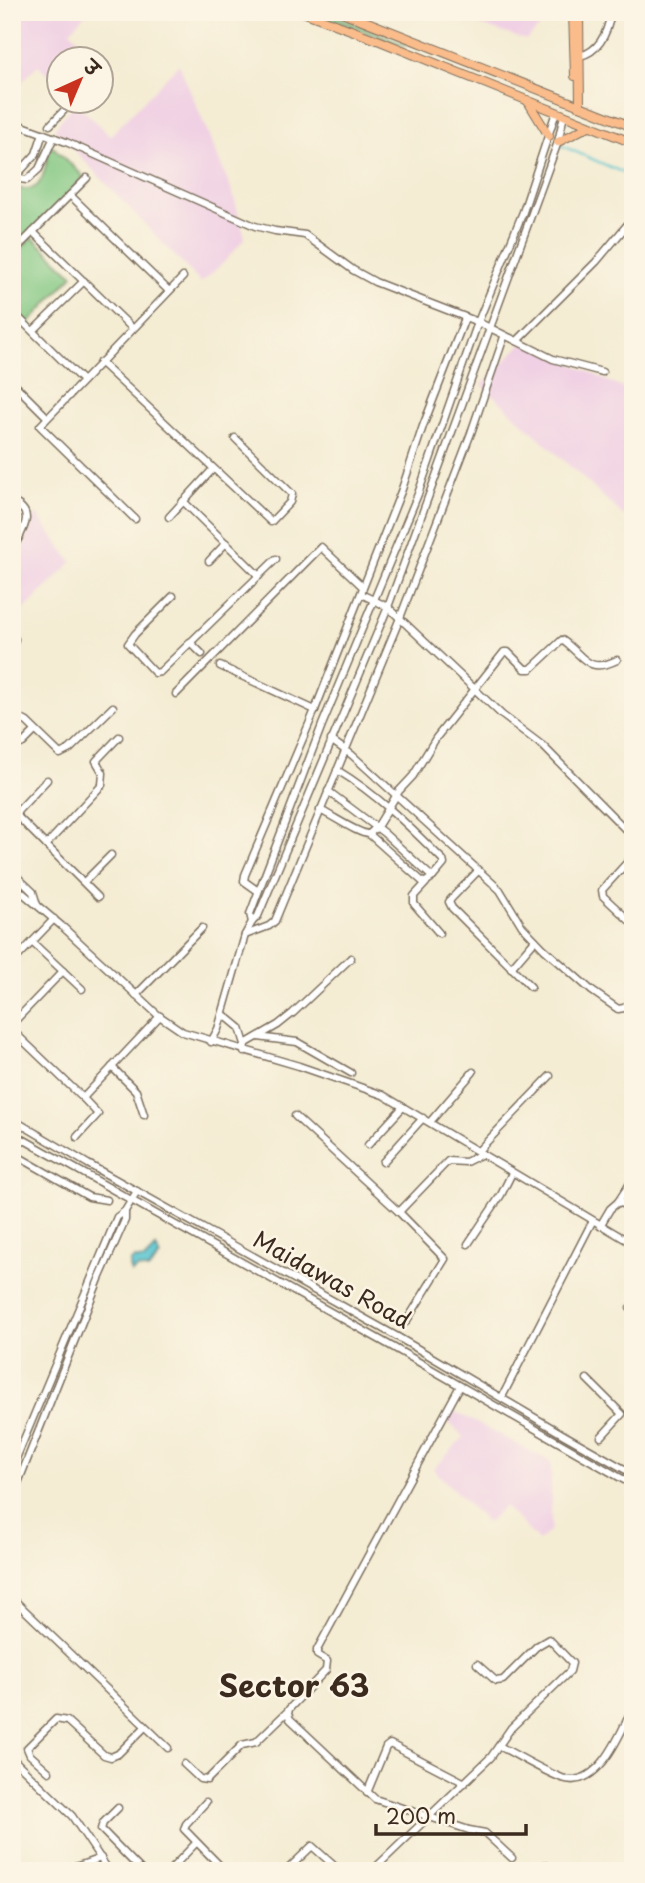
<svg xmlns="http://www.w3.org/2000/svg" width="645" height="1883" font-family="'Playpen Sans','Playpen Sans Deva',sans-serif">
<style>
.built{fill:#f0d0e4}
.green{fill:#82c782;stroke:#5e7850;stroke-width:2}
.water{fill:#58c4d0;stroke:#4a7777;stroke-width:2}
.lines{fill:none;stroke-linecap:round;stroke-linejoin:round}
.stream{stroke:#58c4d0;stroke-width:2}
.minor-casing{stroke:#7c6e5d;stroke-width:9}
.major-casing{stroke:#7c6e5d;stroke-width:10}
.minor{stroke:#fff;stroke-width:6}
.major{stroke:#fabc8b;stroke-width:8}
.labels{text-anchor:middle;stroke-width:5;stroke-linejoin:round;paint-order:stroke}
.street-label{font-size:23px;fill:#3b2a1e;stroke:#fcf5e5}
.district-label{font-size:30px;font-weight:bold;fill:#3b2a1e;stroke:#fcf5e5}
</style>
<rect width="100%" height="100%" fill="#fcf5e5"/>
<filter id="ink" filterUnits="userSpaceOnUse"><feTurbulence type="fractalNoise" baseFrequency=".0143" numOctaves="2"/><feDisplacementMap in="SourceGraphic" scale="14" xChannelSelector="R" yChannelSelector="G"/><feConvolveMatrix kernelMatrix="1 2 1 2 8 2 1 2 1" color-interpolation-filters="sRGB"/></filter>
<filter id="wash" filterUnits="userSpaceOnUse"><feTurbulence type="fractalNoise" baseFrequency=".00686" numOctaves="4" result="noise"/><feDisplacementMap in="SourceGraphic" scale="28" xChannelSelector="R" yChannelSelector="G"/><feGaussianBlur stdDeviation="1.57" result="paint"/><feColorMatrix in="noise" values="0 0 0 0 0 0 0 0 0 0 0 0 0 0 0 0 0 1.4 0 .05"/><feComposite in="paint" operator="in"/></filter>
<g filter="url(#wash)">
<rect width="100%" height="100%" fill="#f4ecd3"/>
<g class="built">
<path d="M12,12H87L70,31L87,48L75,59L60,60L59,75L54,81L38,65L12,92Z"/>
<path d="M484,12H556L526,40L474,23Z"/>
<path d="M179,64L232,191L245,238L225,261L201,283L54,129L75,102L110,136Z"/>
<path d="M524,341L633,393V506L624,516L482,385Z"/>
<path d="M36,514L72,562L13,621L12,575Z"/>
<path d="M454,1411L551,1462V1529L539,1541L504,1506L487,1523L433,1469L464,1437L445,1419Z"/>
</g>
<g class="green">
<path d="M313,12H326L407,44L404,47Z"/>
<path d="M52,146L84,177L12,252V187C50,198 41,166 52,146Z"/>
<path d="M32,237L73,275L29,323L12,308V258Z"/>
</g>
<path class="water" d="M156,1248L160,1256L148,1270L138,1268L131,1273L130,1262L134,1259L144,1260Z"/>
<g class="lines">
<path class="stream" d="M560,145L633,177"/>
</g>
</g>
<g filter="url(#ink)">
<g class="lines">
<g class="minor-casing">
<g id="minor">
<path d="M580,56C600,51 608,31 611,12"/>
<path d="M12,122L66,142L255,226L275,231L305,235L353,270L375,282L478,322L553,359L602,372"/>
<path d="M50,125L72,102"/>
<path d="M15,177L36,154L43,133"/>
<path d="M12,178L27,180L39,169L54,137"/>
<path d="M70,195L169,291"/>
<path d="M33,232L132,328"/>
<path d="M12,253L87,178"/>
<path d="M12,311L82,380"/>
<path d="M33,331L84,281"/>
<path d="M517,341L596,262L633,218"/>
<path d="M100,362L271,522L290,502L292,494L235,438"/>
<path d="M12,382L47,417"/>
<path d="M183,501L259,576"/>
<path d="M12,502C39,513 20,533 12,551"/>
<path d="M169,517L213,469"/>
<path d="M135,519L40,426L183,277"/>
<path d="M209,561L226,543"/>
<path d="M361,594L388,607L502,715L543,746L633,837"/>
<path d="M173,596L135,634L128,644L155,673L160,672L276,559"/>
<path d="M190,642L202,654"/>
<path d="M12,648L15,639"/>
<path d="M220,666L315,710"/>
<path d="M176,694L321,547L363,587"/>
<path d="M12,714L27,722L60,754L70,749L113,707"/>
<path d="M331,740L352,755L500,890L522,926L544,949L592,991L618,1009L624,1008L633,1000"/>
<path d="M12,748L23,743L35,731"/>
<path d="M328,791L384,833L431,876L433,877L444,864L443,860C410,827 377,794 337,770"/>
<path d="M320,810C333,816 358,834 369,834L377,827L399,791L413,776L436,738L504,652H508L525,669H531L562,640C584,655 586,675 617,660"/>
<path d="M12,811L98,897"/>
<path d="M15,814L47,780"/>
<path d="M369,834L424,883L433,877"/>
<path d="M46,845L102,785L103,773L96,761L119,737"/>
<path d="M633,856L602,890L603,896L633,924"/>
<path d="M478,871L451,899L449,902L452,908L531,987"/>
<path d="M12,872L33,892L37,905"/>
<path d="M84,882L111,855"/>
<path d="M426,883L414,896V904L439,933"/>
<path d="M12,884L64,928L158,1015L183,1032L299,1066L383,1095L633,1244"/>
<path d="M258,891L244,881L245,875L315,710L402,489L423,426L465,318"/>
<path d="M252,922L250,914L322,725L418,494L478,322L523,212L556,112"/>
<path d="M245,935L269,926L275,921L400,618L471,433L504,337"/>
<path d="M32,942L82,989"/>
<path d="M12,963L54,919"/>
<path d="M511,968L535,940"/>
<path d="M136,995L202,928"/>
<path d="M223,1014L240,1028L245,1044"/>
<path d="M12,1024L63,971"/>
<path d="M12,1030L83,1098"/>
<path d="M258,1037L297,1042L351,1073"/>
<path d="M211,1042L218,1029L245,935L252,922L258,916L388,607L558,142L564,115"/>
<path d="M244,1052L245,1044L278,1025L293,1013L351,958"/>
<path d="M112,1067L136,1091L144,1115"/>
<path d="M295,1116L399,1212L448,1161L466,1162L482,1154"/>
<path d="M12,1119L88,1164L396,1336L564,1435L633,1474"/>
<path d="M430,1122L473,1072"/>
<path d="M12,1133L391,1346L633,1485"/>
<path d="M77,1137L98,1114L83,1098L160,1016"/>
<path d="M368,1145L403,1107"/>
<path d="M478,1151L550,1076"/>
<path d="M12,1153L89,1197L107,1200"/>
<path d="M383,1162L423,1118"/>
<path d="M633,1179L618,1202L633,1208"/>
<path d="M399,1212L445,1259L406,1322"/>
<path d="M600,1226L610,1209L618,1202"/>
<path d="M468,1244L501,1195L512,1173"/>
<path d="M633,1306L630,1308L633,1310"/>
<path d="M587,1379L622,1414L601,1437"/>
<path d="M460,1386L317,1650V1655L327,1661L326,1670L289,1709L288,1714L290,1719L375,1799L469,1830L485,1833L512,1858"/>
<path d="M502,1397L592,1222"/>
<path d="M12,1468L117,1217L125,1211"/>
<path d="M12,1498L99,1279L125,1220V1211L137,1191"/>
<path d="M12,1598L168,1748"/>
<path d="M499,1746C519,1756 541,1770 562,1778C599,1791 621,1732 633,1707"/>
<path d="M12,1758L72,1816L109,1871"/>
<path d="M184,1764L200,1779L207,1780L242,1745L256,1742L288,1711"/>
<path d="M49,1772L30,1755L27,1748L56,1719L67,1721L104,1755L111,1757L118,1754L145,1727"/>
<path d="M367,1793L386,1747L390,1744L465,1783"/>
<path d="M206,1802L186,1824L184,1829L225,1871"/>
<path d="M118,1808L103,1823L101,1829L142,1871"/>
<path d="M64,1871L101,1858"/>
<path d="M169,1871L196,1843"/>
<path d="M286,1871L312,1846L340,1871"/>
<path d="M372,1871L491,1757L511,1728L570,1671L572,1663L549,1639L537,1646L503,1680L496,1681L477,1664"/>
<path d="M539,1871L545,1865"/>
</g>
</g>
<g class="major-casing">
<g id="major">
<path d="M303,12L380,41L633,143"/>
<path d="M342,12L633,127"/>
<path d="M573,12L575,76"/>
<path d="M579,12L580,106"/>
<path d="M527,100L549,136"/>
<path d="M558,142L589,126"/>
</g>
</g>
<use href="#minor" class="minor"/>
<use href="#major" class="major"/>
</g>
</g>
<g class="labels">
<g class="street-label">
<text transform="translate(332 1280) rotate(29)" y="8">Maidawas Road</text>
</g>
<g class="district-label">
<text x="294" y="1697">Sector 63</text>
</g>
</g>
<rect width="645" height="1883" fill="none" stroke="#fcf5e5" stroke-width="42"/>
<g transform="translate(80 80) rotate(44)"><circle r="33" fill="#fcf5e5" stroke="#afa495" stroke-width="2"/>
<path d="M0-5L12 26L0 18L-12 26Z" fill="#c8321e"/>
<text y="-10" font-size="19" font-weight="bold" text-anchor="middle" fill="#3b2a1e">उ</text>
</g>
<path d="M376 1824v10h150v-10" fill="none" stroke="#3b2a1e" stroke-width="3.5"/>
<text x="386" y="1824" font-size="21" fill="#3b2a1e" stroke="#fcf5e5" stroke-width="5" paint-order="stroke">200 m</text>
</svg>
